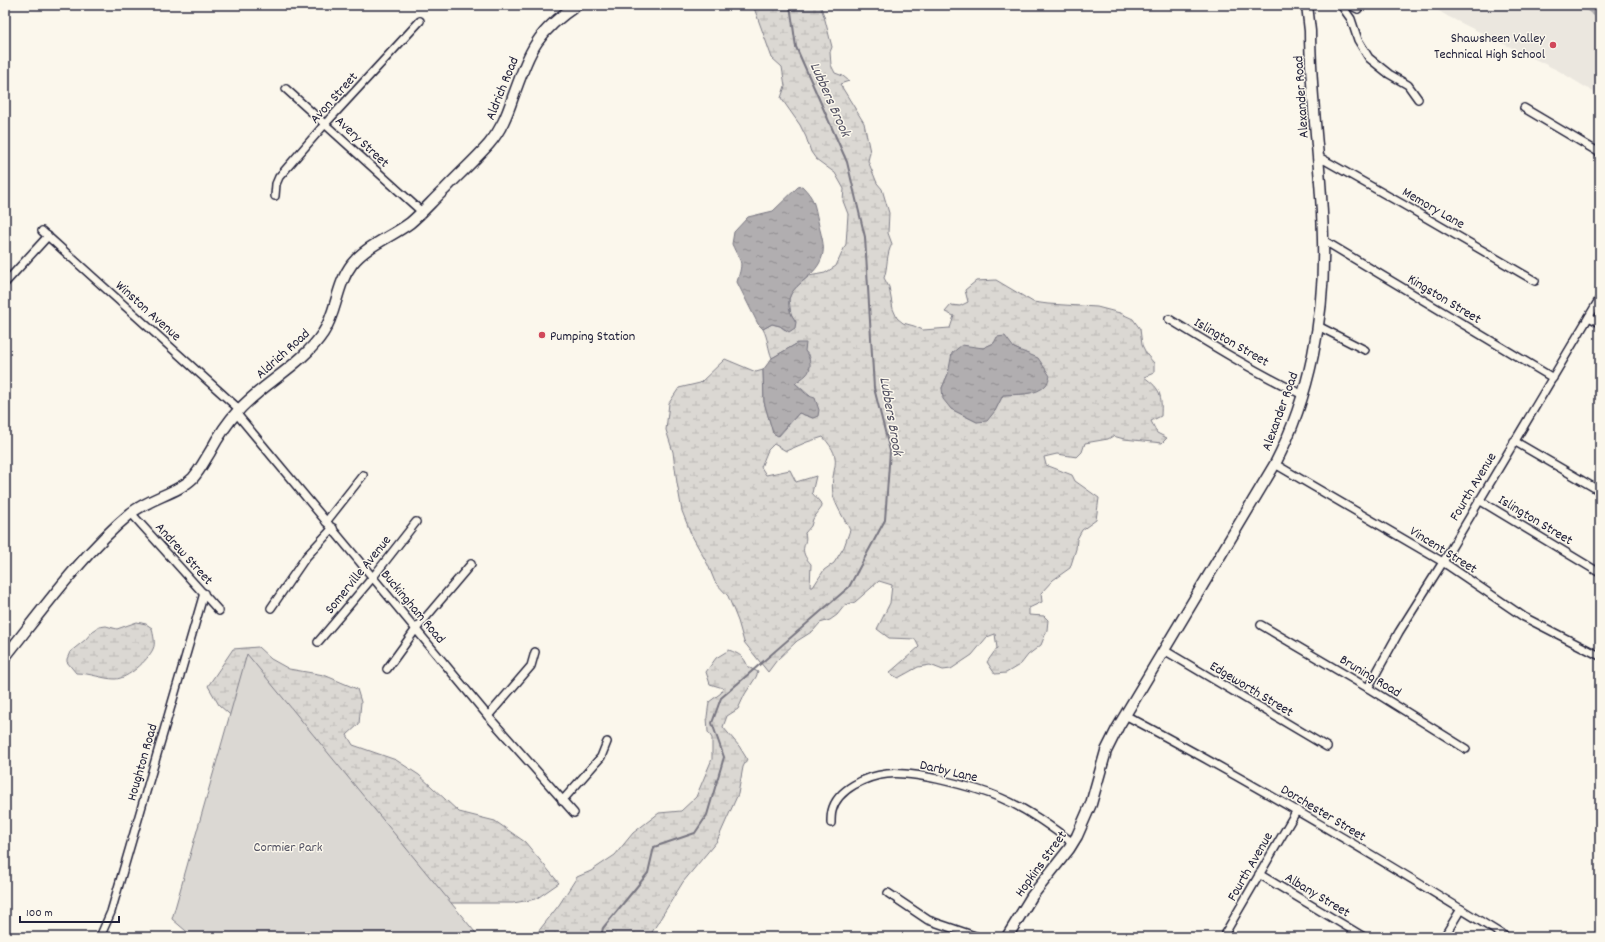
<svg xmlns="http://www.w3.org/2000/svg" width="1605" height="942" font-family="Dekko,sans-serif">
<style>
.built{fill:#ebe7df}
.wetland{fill:url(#wetland-marsh);stroke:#7e7d87;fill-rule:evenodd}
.green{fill:#dbd8d3;stroke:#7e7d87}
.water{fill:url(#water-ripples);stroke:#787681}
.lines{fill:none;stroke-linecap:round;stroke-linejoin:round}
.stream{stroke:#787681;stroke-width:2}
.river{stroke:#b1aeb0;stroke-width:12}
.street-casing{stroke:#22223b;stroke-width:10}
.secondary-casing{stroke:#22223b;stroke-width:13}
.street{stroke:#fbf7ec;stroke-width:7}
.secondary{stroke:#fbf7ec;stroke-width:10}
.poi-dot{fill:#d1495b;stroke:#fbf7ec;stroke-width:1.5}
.labels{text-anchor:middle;stroke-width:3;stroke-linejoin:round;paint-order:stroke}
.poi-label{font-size:14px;fill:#22223b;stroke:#fbf7ec;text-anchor:end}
.street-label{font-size:14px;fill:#22223b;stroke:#fbf7ec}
.park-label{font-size:14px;fill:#505061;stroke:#fbf7ec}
.water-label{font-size:15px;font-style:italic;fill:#545364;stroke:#fbf7ec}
</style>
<defs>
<pattern id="wetland-marsh" width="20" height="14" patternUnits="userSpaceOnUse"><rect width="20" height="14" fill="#dbd8d3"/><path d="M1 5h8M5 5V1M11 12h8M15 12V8" fill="none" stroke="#bcb9b6"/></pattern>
<pattern id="water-ripples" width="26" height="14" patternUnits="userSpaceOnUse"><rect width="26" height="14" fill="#b1aeb0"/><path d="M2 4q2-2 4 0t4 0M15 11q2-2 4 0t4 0" fill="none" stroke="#908d90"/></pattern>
</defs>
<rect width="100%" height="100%" fill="#fbf7ec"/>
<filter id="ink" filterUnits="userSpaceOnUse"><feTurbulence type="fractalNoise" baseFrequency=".025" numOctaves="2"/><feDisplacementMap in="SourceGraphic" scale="8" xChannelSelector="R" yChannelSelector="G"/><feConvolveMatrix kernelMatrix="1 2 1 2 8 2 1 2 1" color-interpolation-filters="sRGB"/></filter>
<g filter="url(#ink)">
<path class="built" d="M1429,5H1594L1600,13V96L1559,71L1449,17Z"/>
<g class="wetland">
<path d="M753,5H820L824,16L832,47L830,52L831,65L835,73L843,76L849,81L840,84L864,123L870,152L868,161L877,183L882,189L889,213L888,233L892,244C886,254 888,267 884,278L889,287L893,309L897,318L903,323L914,326L923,330L950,328L954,316L945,312L951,305L960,306L968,302L965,290L976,281L996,280L1033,302L1048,304L1097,307L1120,313L1133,319L1140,329L1142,345L1147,355L1154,363V373L1144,377C1161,389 1162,395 1161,416L1151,421L1157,433L1167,438L1162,443L1124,439L1113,436L1108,439L1085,443L1082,452L1077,457L1057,454L1044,457L1046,465L1072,475L1075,481L1099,498L1096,520L1082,530L1077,539L1076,549L1070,568L1053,580L1041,593L1042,602L1029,608V615L1044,616L1048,620L1047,630L1041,645L1028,655L1021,664L1006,673L995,674L987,662L997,648L995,634L987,637L972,655L951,669L943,670L930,665L918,667L898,678L889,673L919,647L915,639L889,638L877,629L890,603L892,585L879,581L855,602L845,605L837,615L830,620L820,623L813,631L797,641L777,660L768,672L744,642L738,621L728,596L715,582L708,565L691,534L682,511L677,483L673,452L666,430L669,403L679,388L700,383L725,359L756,372L763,370L764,402L773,433L779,436L799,413L813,418L810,396L795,383L801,379L810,357L798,343L772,358C768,349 768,338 763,329L772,324L780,326L785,330L796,322L791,314L789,299L792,291L809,276L825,273L836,266L846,244L848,214L843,201L844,189L835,173L816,159L811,152L806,137L800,125L781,98L785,86L782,67L772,58ZM994,343L1014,348L1038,359L1046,385C1031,396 1020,394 1003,395L995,411L977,422L951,409L942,388L948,374L969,347L984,348ZM823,437C846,462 829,467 833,494C834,503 846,522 850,530L844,547L834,563L824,570L813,587H810L811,564C796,548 809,545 805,533L811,526L813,519L822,507L820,502L812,493L816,476L796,482L790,470L766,475L761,467L768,450L774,444L786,451L807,442Z"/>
<path d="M137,622L146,624L152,628C153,635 156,643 153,649C148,660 128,679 115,679C103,679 90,673 76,673L67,662V659L70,652L85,640L93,631L99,627L106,626L117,629Z"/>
<path d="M258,647L271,659L289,669L324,675L357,689L361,702L359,724L347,735L353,745L396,760L419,775L459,812L495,821L525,842L559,883L536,899L513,903H443L219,705L208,686L233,649Z"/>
<path d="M729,650C739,654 744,656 748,667L758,672L756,677L745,694L738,709L727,716L723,727L739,746L747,759L743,767L738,794L717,841L683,882L649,937H534L559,905L577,877L591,871L615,855L633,833L659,813L681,811L696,797L712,759V738L708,732L707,717L709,702L721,693L723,688L710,684L706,672L716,658Z"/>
</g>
<path class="green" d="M247,654L479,937H193L172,919Z"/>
<g class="water">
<path d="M802,186C815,199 814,204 818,221C820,233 826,245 822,257C814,284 772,287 796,322L795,328L789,332L780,326L772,324L763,329L758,324L737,282C744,258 741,265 732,244L734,232L748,217L773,211L798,187Z"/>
<path d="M1005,336L1014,348L1038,358L1050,376C1049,378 1048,383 1046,385C1037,396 1015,394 1003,395L995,411L987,421L977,422L951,409L943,399L942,388L948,374L952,353L962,345L983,348L994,343L997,337Z"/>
<path d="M798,343H806L805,351C810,357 813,369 806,375C803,378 799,380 795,383C801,389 806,396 815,398L819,410L818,416L813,418L799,413L778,436L773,433L764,402L763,370L772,358Z"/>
</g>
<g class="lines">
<path class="stream" d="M601,937L603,928L648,873L654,847L695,833L707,815L724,757L712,723L721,698L849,587L885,520L890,451L874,388L865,237L847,162L796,47L790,5"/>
<path class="river" d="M1589,5L1600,13"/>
<g class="street-casing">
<g id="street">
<path d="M1341,5L1351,19L1358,40L1369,58L1389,74L1408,85L1418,99"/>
<path d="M1350,5L1358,9"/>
<path d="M286,89L422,212"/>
<path d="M1524,108L1600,153"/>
<path d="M1319,157L1404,205L1535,281"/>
<path d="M275,196L276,184L279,177L325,124L420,21"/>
<path d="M42,231L239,409"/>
<path d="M1323,240L1553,378"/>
<path d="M5,283L48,236"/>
<path d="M1589,317L1600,323"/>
<path d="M1169,319C1213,346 1257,373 1303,395"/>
<path d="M1318,326L1365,350"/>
<path d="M236,413L488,716L574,813"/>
<path d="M1514,441L1600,491"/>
<path d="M1275,464L1443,562L1524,617L1600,656"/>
<path d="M1479,500L1600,573"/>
<path d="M131,513L219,611"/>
<path d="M326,522L363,475"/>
<path d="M271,608L306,557L333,528"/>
<path d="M1261,625L1368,688L1466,749"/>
<path d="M318,642L373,577L416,522"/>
<path d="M1164,650L1327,747"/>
<path d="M387,669L416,629L471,564"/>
<path d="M1368,688L1399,632L1443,562L1600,298"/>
<path d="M1125,715C1255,784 1381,859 1506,937"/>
<path d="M488,716L531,666L535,652"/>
<path d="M562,801L601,757L607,742"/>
<path d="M831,823C831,819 831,815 832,811C837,789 867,776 887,774C915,771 975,787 1001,798C1027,809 1050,826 1073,843"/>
<path d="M1259,874L1364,937"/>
<path d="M888,893L928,920L978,937"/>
<path d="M100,937L111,912L204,593"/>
<path d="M1227,937L1225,933L1227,930L1297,810"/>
<path d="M1444,937L1461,909"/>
</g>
</g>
<g class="secondary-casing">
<g id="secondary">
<path d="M5,657C43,609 84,552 131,513C150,498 178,493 193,478C200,470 205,460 210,452C218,437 227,423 238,411C263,383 302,365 323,333C337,312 336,285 352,264C366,246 391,237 410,223C422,213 433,200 445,189C459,174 475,160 489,144C501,130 507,115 513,97C530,51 535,33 577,5"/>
<path d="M1007,937L1032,896L1069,849L1077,836L1091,804L1106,751L1118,727L1275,464C1310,396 1325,316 1323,240C1322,170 1310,101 1310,31L1307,5"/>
</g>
</g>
<use href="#street" class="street"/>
<use href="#secondary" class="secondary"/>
</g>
</g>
<g class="poi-dot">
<circle cx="1553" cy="45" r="4"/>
<circle cx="542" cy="335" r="4"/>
</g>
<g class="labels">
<g class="poi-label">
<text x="1545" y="42">Shawsheen Valley<tspan x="1545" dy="16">Technical High School</tspan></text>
<text x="550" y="340" text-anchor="start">Pumping Station</text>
</g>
<g class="street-label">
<text transform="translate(501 88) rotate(-68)" y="5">Aldrich Road</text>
<text transform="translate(333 97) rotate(-48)" y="5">Avon Street</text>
<text transform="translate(1300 97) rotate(-94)" y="5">Alexander Road</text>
<text transform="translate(363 141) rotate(43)" y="5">Avery Street</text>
<text transform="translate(1434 207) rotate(30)" y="5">Memory Lane</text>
<text transform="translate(1445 298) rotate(31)" y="5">Kingston Street</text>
<text transform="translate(149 310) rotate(42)" y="5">Winston Avenue</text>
<text transform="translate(1232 341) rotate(30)" y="5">Islington Street</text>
<text transform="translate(282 353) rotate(-42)" y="5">Aldrich Road</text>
<text transform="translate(1279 411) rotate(-70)" y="5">Alexander Road</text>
<text transform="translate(1472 486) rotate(-59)" y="5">Fourth Avenue</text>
<text transform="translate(1536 519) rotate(31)" y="5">Islington Street</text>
<text transform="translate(1444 549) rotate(32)" y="5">Vincent Street</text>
<text transform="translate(185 553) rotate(48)" y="5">Andrew Street</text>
<text transform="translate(357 574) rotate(-51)" y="5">Somerville Avenue</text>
<text transform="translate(414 606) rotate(50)" y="5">Buckingham Road</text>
<text transform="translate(1371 675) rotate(31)" y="5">Bruning Road</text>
<text transform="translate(1252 688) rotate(31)" y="5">Edgeworth Street</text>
<text transform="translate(141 762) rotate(-74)" y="5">Houghton Road</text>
<text transform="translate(949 770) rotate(13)" y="5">Darby Lane</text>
<text transform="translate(1324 812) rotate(31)" y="5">Dorchester Street</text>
<text transform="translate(1040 863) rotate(-54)" y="5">Hopkins Street</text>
<text transform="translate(1249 866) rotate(-60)" y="5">Fourth Avenue</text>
<text transform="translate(1318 894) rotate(31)" y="5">Albany Street</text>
</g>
<g class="park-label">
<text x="288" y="851">Cormier Park</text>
</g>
<g class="water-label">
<text transform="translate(831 99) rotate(66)" y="5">Lubbers Brook</text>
<text transform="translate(892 416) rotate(80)" y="5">Lubbers Brook</text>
</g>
</g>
<rect width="1605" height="942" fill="none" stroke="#fbf7ec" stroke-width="20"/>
<rect x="10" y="10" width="1585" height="922" fill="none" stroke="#22223b" stroke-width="1.5" filter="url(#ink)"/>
<path d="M20 916v6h99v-6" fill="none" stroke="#22223b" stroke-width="2"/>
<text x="26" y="916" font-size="12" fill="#22223b" stroke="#fbf7ec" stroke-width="3" paint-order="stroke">100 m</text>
</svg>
